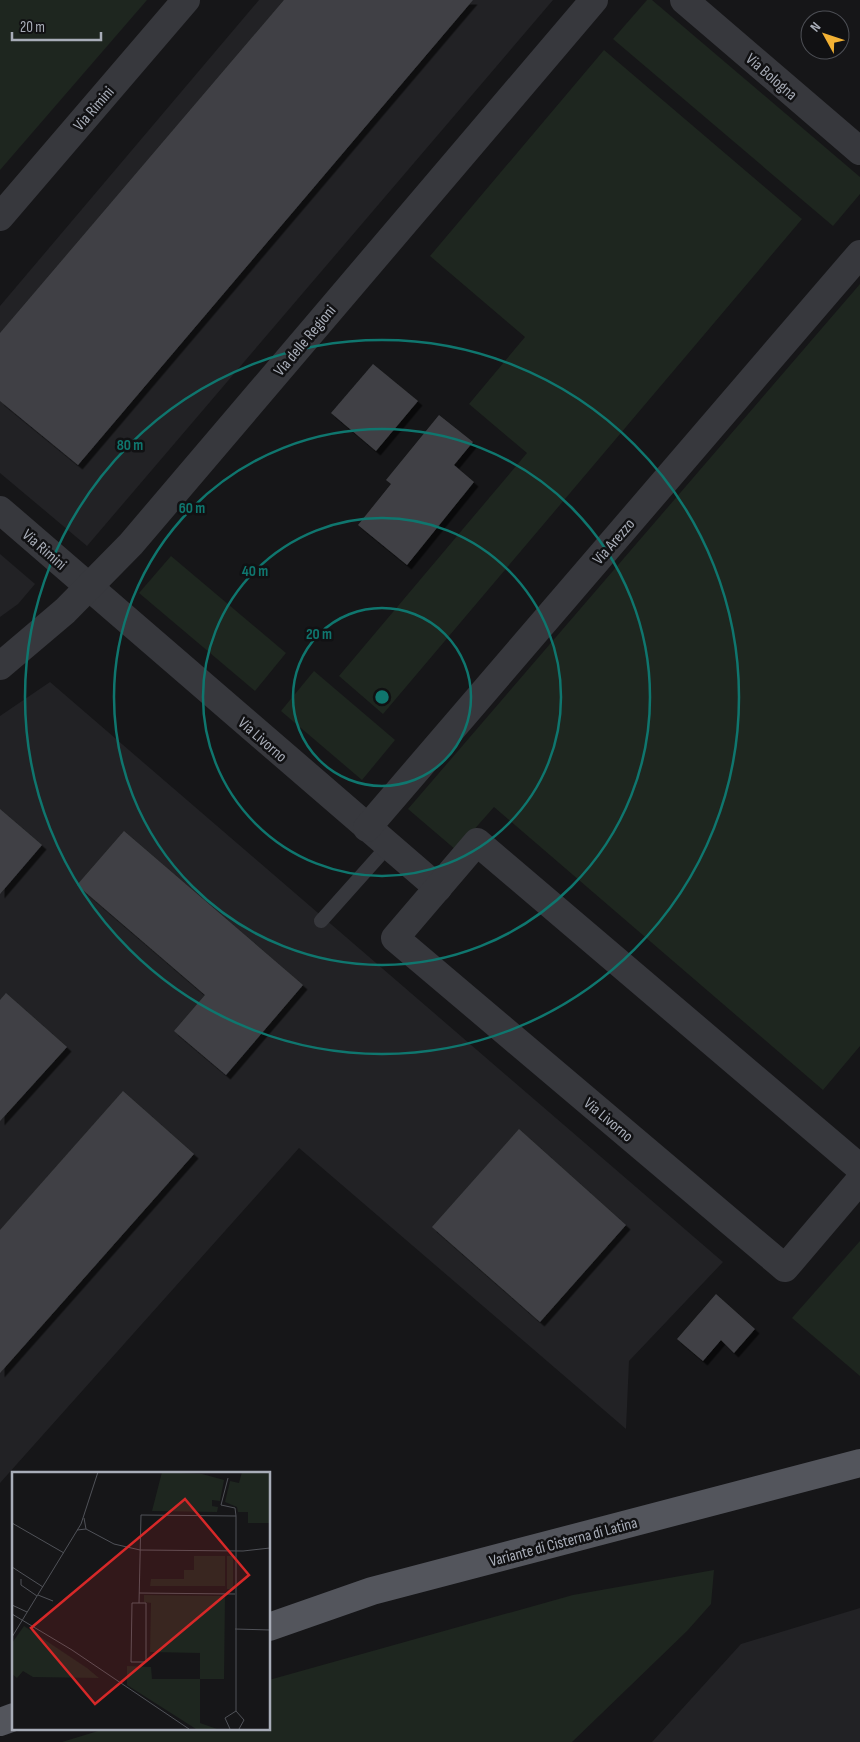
<svg xmlns="http://www.w3.org/2000/svg" width="860" height="1742" font-family="'Sofia Sans Condensed',sans-serif">
<style>
.built{fill:#222225}
.green{fill:#1e261f}
.building{fill:#404145;filter:url(#shadow)}
.lines{fill:none;stroke-linecap:round;stroke-linejoin:round}
.service{stroke:#37383d;stroke-width:14}
.minor{stroke:#37383d;stroke-width:28}
.primary{stroke:#53555c;stroke-width:28}
.ring{fill:none;stroke:#0f766e;stroke-width:2.5}
.labels{text-anchor:middle;stroke-width:5;stroke-linejoin:round;paint-order:stroke}
.street-label{font-size:16px;fill:#a8adb8;stroke:#111113}
.inset-road{fill:none;stroke:#505258;stroke-width:1}
.view{fill:#d62828;fill-opacity:0.15;stroke:#d62828;stroke-width:2.5}
.inset-edge{fill:none;stroke:#a8adb8;stroke-width:2.5}
.centre{fill:#0f766e;stroke:#111113;stroke-width:2.5}
.ring-label{font-size:15px;text-anchor:middle;font-weight:bold;fill:#0f766e;stroke:#111113;stroke-width:5;stroke-linejoin:round;paint-order:stroke}
</style>
<defs>
<filter id="shadow"><feDropShadow dx="4.5" dy="4.5" stdDeviation="0" flood-color="#0009"/></filter>
</defs>
<rect width="100%" height="100%" fill="#161618"/>
<g class="built">
<path d="M259,0H553L87,546L0,473V306Z"/>
<path d="M0,554L35,584L18,604L0,617Z"/>
<path d="M50,682L723,1262L629,1361L626,1429L299,1148L0,1483V716Z"/>
<path d="M860,1608V1742H652L741,1644Z"/>
</g>
<g class="green">
<path d="M0,0H147L0,170Z"/>
<path d="M647,0H652L860,177V194L833,226L613,39Z"/>
<path d="M604,50L802,219L383,714L339,676L527,453L469,404L525,337L430,256Z"/>
<path d="M860,284V1046L823,1090L494,807L456,850L408,809Z"/>
<path d="M171,556L286,653L255,691L139,593Z"/>
<path d="M314,671L395,740L362,780L281,711Z"/>
<path d="M860,1241V1376L792,1318Z"/>
<path d="M714,1570L711,1604L687,1631L572,1742H62L108,1728H269V1680L573,1595Z"/>
</g>
<g class="building">
<path d="M284,0H473L78,465L0,401V333Z"/>
<path d="M373,364L418,401L376,451L331,413Z"/>
<path d="M439,415L473,442L454,465L474,482L407,565L358,525L391,484L386,480Z"/>
<path d="M0,809L42,845L0,894Z"/>
<path d="M124,831L303,985L226,1075L174,1031L205,995L77,885Z"/>
<path d="M6,993L67,1047L0,1121V1000Z"/>
<path d="M123,1091L194,1154L0,1373V1230Z"/>
<path d="M519,1129L626,1225L540,1322L432,1227Z"/>
<path d="M716,1294L755,1329L734,1353L721,1340L703,1361L677,1339Z"/>
</g>
<g class="lines">
<path class="service" d="M321,921L388,846"/>
<g class="minor">
<path d="M684,0L860,151"/>
<path d="M0,217L186,0"/>
<path d="M0,510L438,888"/>
<path d="M0,666L65,611L131,544L594,0"/>
<path d="M367,828L860,254"/>
<path d="M860,1168L477,842L395,938L785,1268L860,1180"/>
</g>
<g class="primary">
<path d="M269,1627L372,1591L860,1463"/>
<path d="M0,1722L14,1717"/>
</g>
</g>
<g class="ring">
<circle cx="382" cy="697" r="89"/>
<circle cx="382" cy="697" r="179"/>
<circle cx="382" cy="697" r="268"/>
<circle cx="382" cy="697" r="357"/>
</g>
<g class="labels">
<g class="street-label">
<text transform="translate(772 76) rotate(41)" y="6">Via Bologna</text>
<text transform="translate(93 108) rotate(-49)" y="6">Via Rimini</text>
<text transform="translate(304 340) rotate(-50)" y="6">Via delle Regioni</text>
<text transform="translate(613 541) rotate(-49)" y="6">Via Arezzo</text>
<text transform="translate(45 549) rotate(41)" y="6">Via Rimini</text>
<text transform="translate(263 739) rotate(41)" y="6">Via Livorno</text>
<text transform="translate(609 1119) rotate(40)" y="6">Via Livorno</text>
<text transform="translate(563 1541) rotate(-15)" y="6">Variante di Cisterna di Latina</text>
</g>
</g>
<g transform="translate(12 1472)">
<rect width="258" height="258" fill="#161618"/>
<path d="M150,0L190,2L212,8L208,29L200,28V34L206,35L205,40L140,39ZM230,0H257V51H236V40H226L225,35L213,30L218,9L227,11ZM182,84H213V114H138L139,107H172V98H182ZM215,84H221V117H215ZM132,123L213,124L212,207H188V251L205,257H184L115,213V194L139,195L140,207H188V181L138,180L139,131L132,130ZM12,154L75,196L87,206L21,205L11,199L5,206L0,202V171Z" fill="#1e261f"/>
<path class="inset-road" d="M216,6L209,33L223,36L224,44M0,51L52,81M74,57L102,72L128,78L231,79L258,76M65,58L74,57L72,46M0,95L31,115M9,107V113L25,124M127,121L223,122M26,123L41,129M120,131H134V190H119ZM127,131L129,43L224,44V239M0,133L15,140M0,142L60,178L177,257M223,157L258,158M0,165L69,52L86,0M218,257L213,246L224,239L232,248L227,257"/>
<path class="view" d="M173,27L237,103L83,232L19,156Z"/>
<rect width="258" height="258" class="inset-edge"/>
</g>
<circle cx="382" cy="697" r="8" class="centre"/>
<g class="ring-label">
<text x="130" y="450">80 m</text>
<text x="192" y="513">60 m</text>
<text x="255" y="576">40 m</text>
<text x="319" y="639">20 m</text>
</g>
<g transform="translate(825 35) rotate(310)"><circle r="24" fill="#111113" stroke="#4d4f55"/>
<path d="M0-4L9 19L0 12L-9 19Z" fill="#f2b134"/>
<text y="-8" font-size="14" font-weight="bold" text-anchor="middle" fill="#a8adb8">N</text>
</g>
<path d="M12 32v8h89v-8" fill="none" stroke="#a8adb8" stroke-width="2.5"/>
<text x="20" y="32" font-size="15" fill="#a8adb8" stroke="#111113" stroke-width="4" paint-order="stroke">20 m</text>
</svg>
